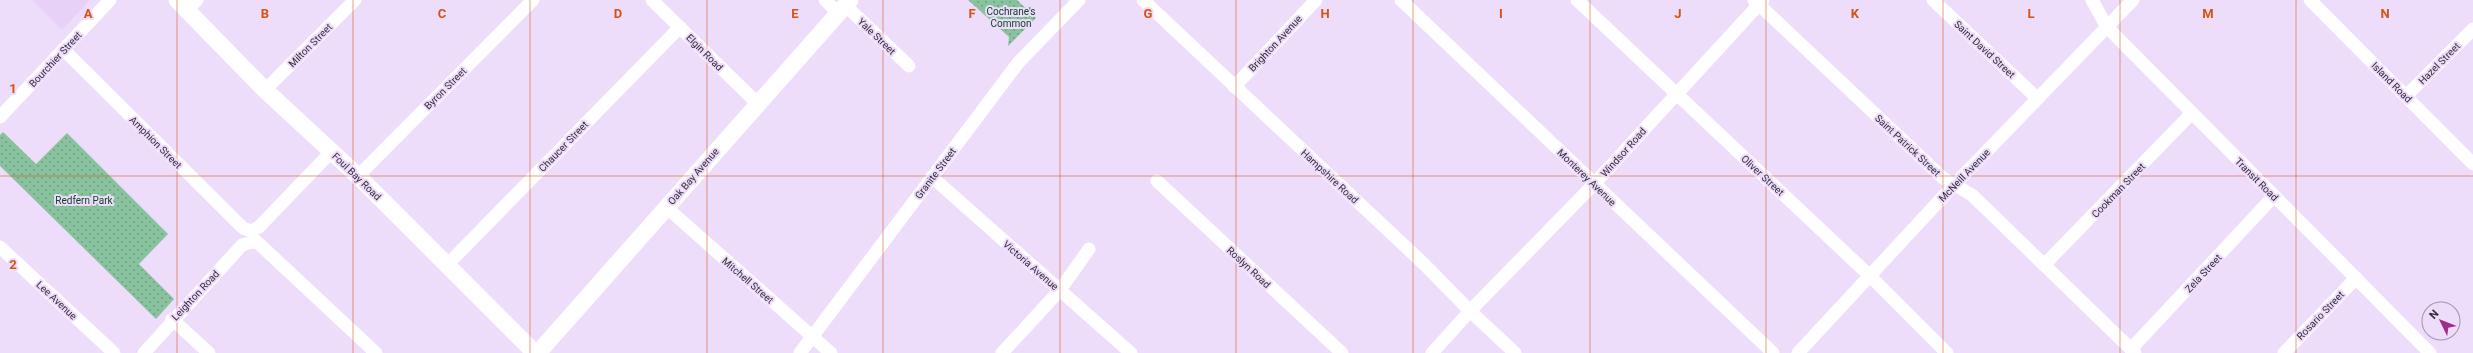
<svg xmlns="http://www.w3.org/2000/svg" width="2473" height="353" font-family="Roboto,sans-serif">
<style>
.built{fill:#e7d1f7}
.park{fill:url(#park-dots)}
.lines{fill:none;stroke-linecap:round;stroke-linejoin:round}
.minor{stroke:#fff;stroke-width:13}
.major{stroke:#fff;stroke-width:17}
.grid{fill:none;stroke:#d65410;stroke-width:1;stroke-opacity:0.55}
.labels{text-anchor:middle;stroke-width:4;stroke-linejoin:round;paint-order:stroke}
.park-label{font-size:10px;fill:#0c4227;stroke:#eedcfb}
.street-label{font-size:10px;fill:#322b38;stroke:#eedcfb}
.grid-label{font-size:13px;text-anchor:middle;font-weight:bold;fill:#d65410;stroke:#eedcfb;stroke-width:4;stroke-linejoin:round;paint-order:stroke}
</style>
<defs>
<pattern id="park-dots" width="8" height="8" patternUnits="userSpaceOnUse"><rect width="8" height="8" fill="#88c29e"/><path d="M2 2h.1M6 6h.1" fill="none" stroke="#709e82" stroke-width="1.8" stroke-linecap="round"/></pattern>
</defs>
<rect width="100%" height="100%" fill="#eedcfb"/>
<path class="built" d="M32,0H90L62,30Z"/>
<g class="park">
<path d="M968,0H1017L1036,18L1008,46L1009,37Z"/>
<path d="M3,132L36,164L67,133L168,234L139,264L174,299L156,319L0,166V135Z"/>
</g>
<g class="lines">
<g class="minor">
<path d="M652,0L757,103"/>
<path d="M825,0L838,13"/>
<path d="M1143,0L1425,265L1470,311L1515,353"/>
<path d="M1401,0L1773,353"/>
<path d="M1577,0L1870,276L1947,353"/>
<path d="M1754,0L1943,178L1972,195L2135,353"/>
<path d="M1933,0L2037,98"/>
<path d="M2092,0L2107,27L2430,353"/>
<path d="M2310,0L2473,164"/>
<path d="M845,5L909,66"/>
<path d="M187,10L197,0"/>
<path d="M64,50L243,228L251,231L259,227L332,151"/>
<path d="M1234,87L1316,0"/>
<path d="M265,90L355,0"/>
<path d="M2406,96L2473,29"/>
<path d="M0,117L110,0"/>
<path d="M358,176L533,0"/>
<path d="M932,177L1131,353"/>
<path d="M1157,181L1342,353"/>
<path d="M666,207L831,353"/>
<path d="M0,247L114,353"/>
<path d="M447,265L680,27"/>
<path d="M2044,265L2191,114"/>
<path d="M172,319L209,353"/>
<path d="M2131,349L2274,196"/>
<path d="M144,353L242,245L256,241L376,353"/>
<path d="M800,353L1018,63L1079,0"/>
<path d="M1002,353L1060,290L1089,249"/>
<path d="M1432,353L1470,311L1594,184L1763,0"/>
<path d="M1798,353L1954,185L2133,0"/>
<path d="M2284,353L2356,278"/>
</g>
<g class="major">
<path d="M177,0L265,90L358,176L535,353"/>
<path d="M538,353L850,0"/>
</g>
</g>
<path class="grid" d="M177,0V353M353,0V353M530,0V353M707,0V353M883,0V353M1060,0V353M1236,0V353M1413,0V353M1590,0V353M1766,0V353M1943,0V353M2120,0V353M2296,0V353M0,176H2473"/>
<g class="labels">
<g class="park-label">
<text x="1011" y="15">Cochrane's<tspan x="1011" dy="12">Common</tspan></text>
<text x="84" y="204">Redfern Park</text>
</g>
<g class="street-label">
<text transform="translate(877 36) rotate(44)" y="4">Yale Street</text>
<text transform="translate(1275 43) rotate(-47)" y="4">Brighton Avenue</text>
<text transform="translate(310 45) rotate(-45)" y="4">Milton Street</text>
<text transform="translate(1985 49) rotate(43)" y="4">Saint David Street</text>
<text transform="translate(705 52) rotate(45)" y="4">Elgin Road</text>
<text transform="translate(55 59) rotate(-47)" y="4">Bourchier Street</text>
<text transform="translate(2439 63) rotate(-45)" y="4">Hazel Street</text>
<text transform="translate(2392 82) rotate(45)" y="4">Island Road</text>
<text transform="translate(445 88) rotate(-45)" y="4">Byron Street</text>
<text transform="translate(156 142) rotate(45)" y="4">Amphion Street</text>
<text transform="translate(1908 145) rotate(43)" y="4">Saint Patrick Street</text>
<text transform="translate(563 146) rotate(-46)" y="4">Chaucer Street</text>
<text transform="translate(1623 152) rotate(-48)" y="4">Windsor Road</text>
<text transform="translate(935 173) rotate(-53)" y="4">Granite Street</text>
<text transform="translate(1763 175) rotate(43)" y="4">Oliver Street</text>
<text transform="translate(1964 175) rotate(-46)" y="4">McNeill Avenue</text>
<text transform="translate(357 176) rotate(44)" y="4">Foul Bay Road</text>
<text transform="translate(693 176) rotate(-49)" y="4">Oak Bay Avenue</text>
<text transform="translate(1330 176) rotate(43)" y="4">Hampshire Road</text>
<text transform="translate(1587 177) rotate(44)" y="4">Monterey Avenue</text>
<text transform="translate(2257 179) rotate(45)" y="4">Transit Road</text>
<text transform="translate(2118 190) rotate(-46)" y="4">Cookman Street</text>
<text transform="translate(1031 265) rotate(41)" y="4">Victoria Avenue</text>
<text transform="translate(1249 267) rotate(43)" y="4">Roslyn Road</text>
<text transform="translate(2203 273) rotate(-47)" y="4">Zela Street</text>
<text transform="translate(748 280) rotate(41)" y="4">Mitchell Street</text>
<text transform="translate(195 295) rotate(-47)" y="4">Leighton Road</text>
<text transform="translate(57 300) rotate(43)" y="4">Lee Avenue</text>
<text transform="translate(2320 315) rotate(-46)" y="4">Rosario Street</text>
</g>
</g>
<g class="grid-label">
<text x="88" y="18">A</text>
<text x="265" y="18">B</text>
<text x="442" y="18">C</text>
<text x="618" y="18">D</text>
<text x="795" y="18">E</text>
<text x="972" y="18">F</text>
<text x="1148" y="18">G</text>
<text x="1325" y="18">H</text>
<text x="1501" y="18">I</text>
<text x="1678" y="18">J</text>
<text x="1855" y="18">K</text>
<text x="2031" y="18">L</text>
<text x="2208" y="18">M</text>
<text x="2385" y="18">N</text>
<text x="13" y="93">1</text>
<text x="13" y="269">2</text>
</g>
<g transform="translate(2441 321) rotate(313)"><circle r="19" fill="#eedcfb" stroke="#a395ad"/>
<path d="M0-3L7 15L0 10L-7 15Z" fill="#9d2c8a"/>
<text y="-6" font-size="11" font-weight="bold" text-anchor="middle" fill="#322b38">N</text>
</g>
</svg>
